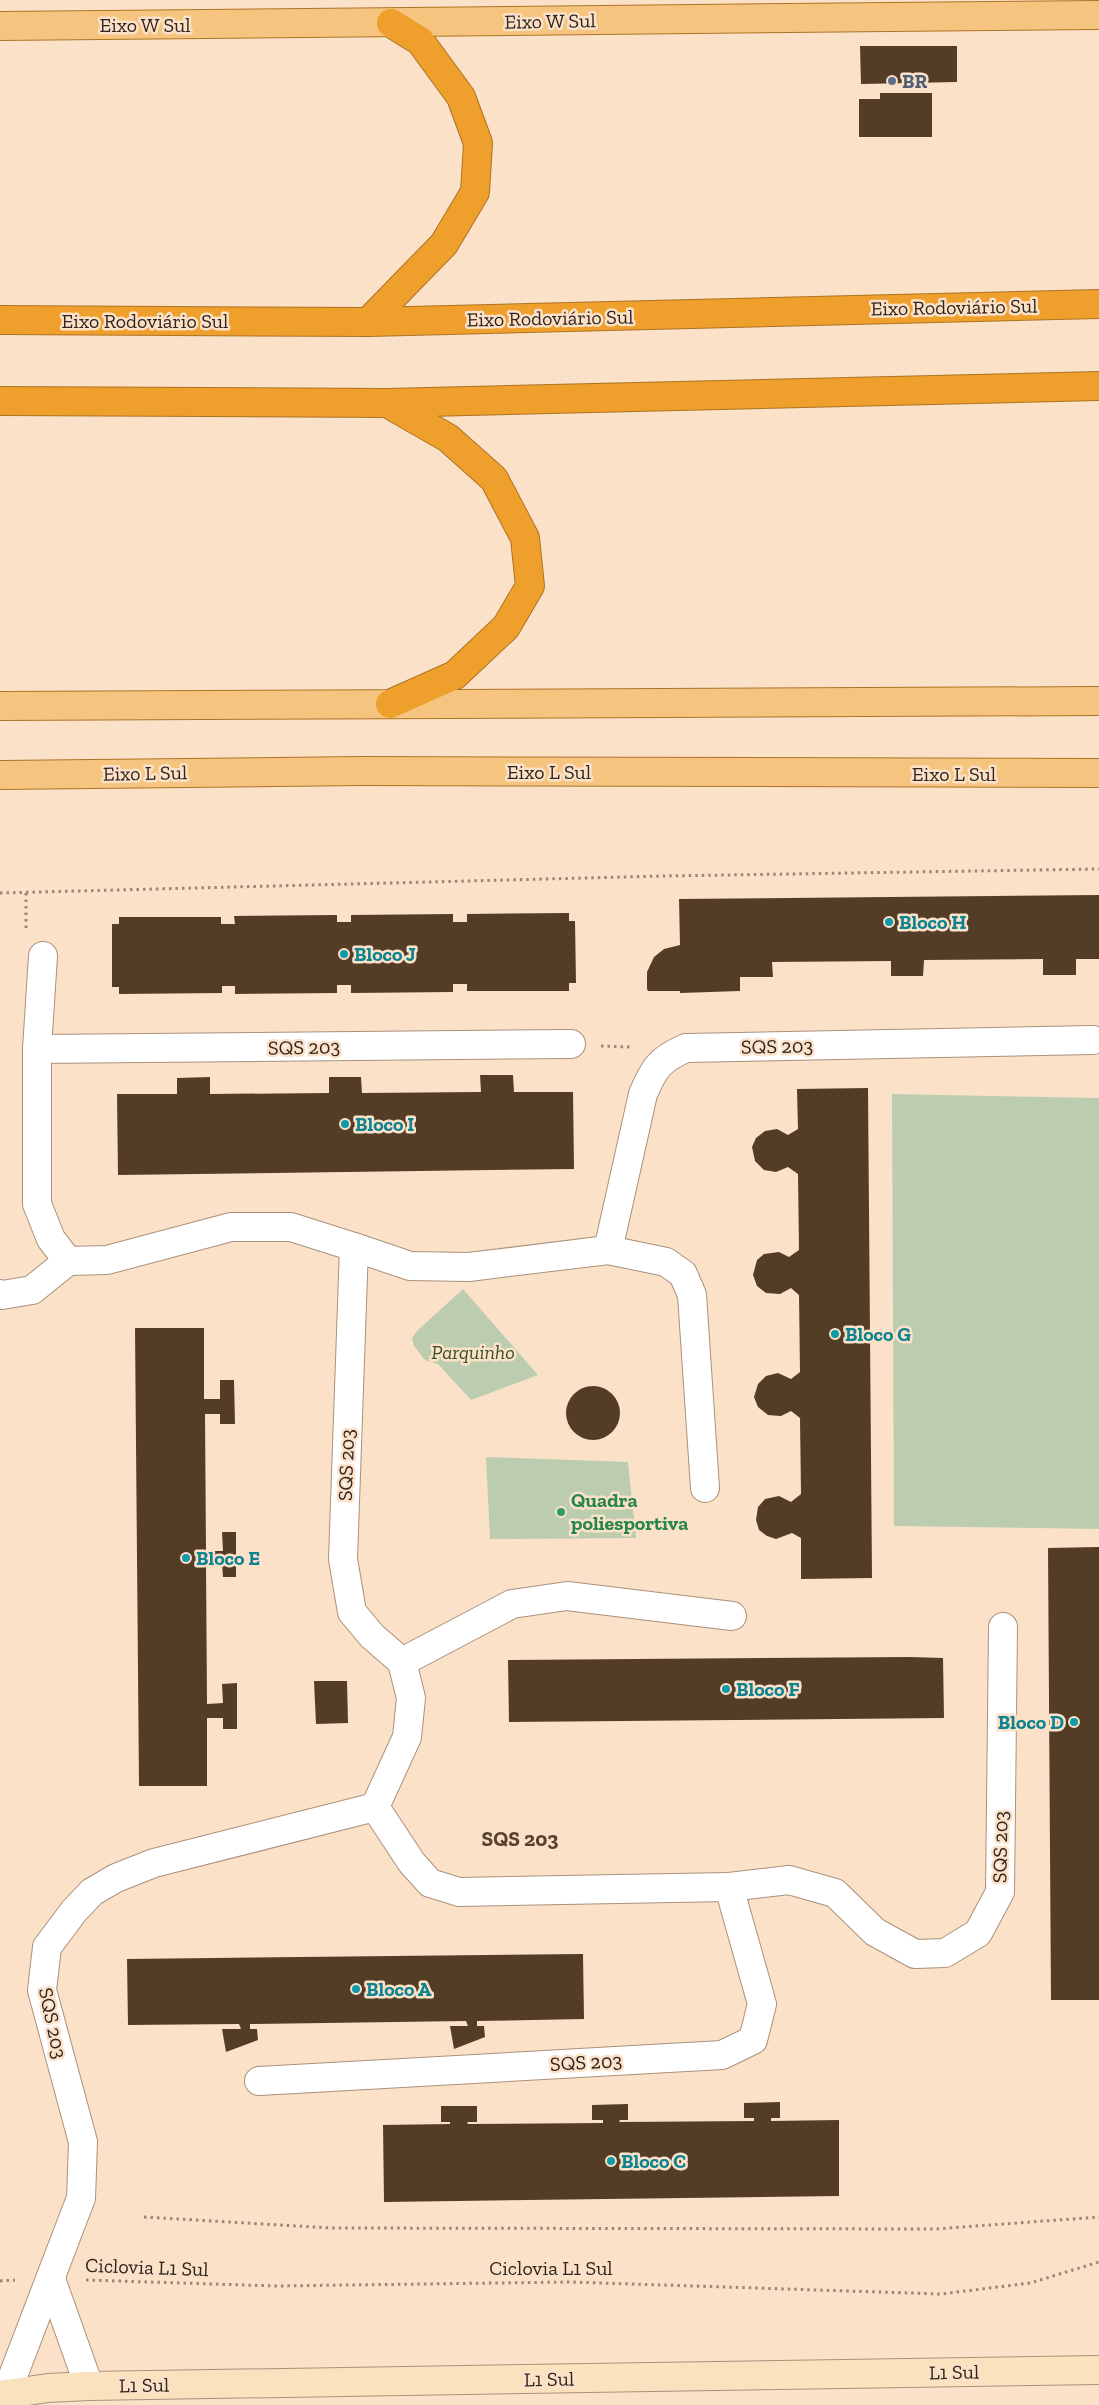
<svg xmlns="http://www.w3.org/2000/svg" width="1099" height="2405" font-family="'Zilla Slab',serif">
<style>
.green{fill:#bbcdae}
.building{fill:#543d27}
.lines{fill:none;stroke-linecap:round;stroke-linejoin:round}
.street-casing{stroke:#aa917b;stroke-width:30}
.secondary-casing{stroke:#aa917b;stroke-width:30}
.primary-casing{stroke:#ac7426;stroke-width:30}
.highway-casing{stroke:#ac7426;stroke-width:30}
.path{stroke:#9a8777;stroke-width:3;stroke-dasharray:2.5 4;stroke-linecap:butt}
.street{stroke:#fff;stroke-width:28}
.secondary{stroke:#fae2bf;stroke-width:28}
.primary{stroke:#f5c580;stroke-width:28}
.highway{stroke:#ef9f2b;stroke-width:28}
.service-dot{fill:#5c6f8a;stroke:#fce1c9;stroke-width:2}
.culture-dot{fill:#0f9aa8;stroke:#fce1c9;stroke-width:2}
.leisure-dot{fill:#2e9e5b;stroke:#fce1c9;stroke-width:2}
.labels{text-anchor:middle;stroke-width:5;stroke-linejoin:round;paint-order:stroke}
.street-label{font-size:20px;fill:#2f251c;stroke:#fce1c9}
.service-label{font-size:20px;font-weight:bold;fill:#4e5e75;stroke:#fce1c9;text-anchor:start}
.culture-label{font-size:20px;font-weight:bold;fill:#0d838f;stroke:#fce1c9;text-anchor:start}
.park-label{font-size:20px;font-style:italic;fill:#364f21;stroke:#fce1c9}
.leisure-label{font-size:20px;font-weight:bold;fill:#27864d;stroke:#fce1c9;text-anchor:start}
.neighbourhood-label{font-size:21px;font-weight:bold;fill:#58432f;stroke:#fce1c9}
</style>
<rect width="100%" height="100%" fill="#fce1c9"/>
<g class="green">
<path d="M892,1094L1099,1098V1529L894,1526Z"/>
<path d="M463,1289L538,1375L471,1400L438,1364L425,1360L414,1346L412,1338L417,1331Z"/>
<path d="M486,1457L628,1462L636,1538L490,1539Z"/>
</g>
<g class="building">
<path d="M860,46H957V82L861,84Z"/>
<path d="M880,93H932V137H859V99H880Z"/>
<path d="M1099,895V959H1076V975H1043V959L924,960L923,976H891V961L772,962L773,977H740V991L680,993V991H648L647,989V972L654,957L664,949L680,945L679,899Z"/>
<path d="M569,913V921H575L576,983H569V991H467V984H453V992L351,993V985H337V993L235,994V986H222V993L119,994V987H112V924H119V917H221V924H235L234,916L337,915V922H351V915L453,914V922H467V914Z"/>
<path d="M480,1075H513L514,1092H573L574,1169L118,1175L117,1094H177V1078L210,1077V1094L329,1093V1077H361L362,1093L481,1092Z"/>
<path d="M868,1088L872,1578L801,1579V1538L792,1533L776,1539L767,1536L759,1530L756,1520L758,1507L765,1499L779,1496L791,1502L801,1494L800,1418L791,1411L781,1416L768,1415L758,1407L754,1397L758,1384L766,1376L778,1373L791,1379L800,1372L799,1295L791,1288L780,1294L766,1293L757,1286L753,1275L757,1260L764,1254L779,1252L789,1257L799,1250L798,1174L788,1167L776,1172L764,1170L755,1161L752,1147L756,1138L765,1131L777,1129L788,1135L798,1129L797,1089Z"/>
<path d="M135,1328H204V1399H220V1380H234L235,1424H220V1414H205L206,1551H223L222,1532H236V1577H223L222,1564L206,1565L207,1704L223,1703L222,1684L237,1683V1729H223V1718H207V1786H139Z"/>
<circle cx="593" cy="1413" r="27"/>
<path d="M1099,1547V2000H1051L1048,1548Z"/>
<path d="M910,1657L943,1658L944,1718L509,1722L508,1660Z"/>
<path d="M314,1681H347L348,1723L316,1724Z"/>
<path d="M583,1954L584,2019L477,2021V2026H484L485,2037L454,2049L450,2026H468L466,2021L250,2024V2029H257L258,2040L226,2052L222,2029H241L239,2024L128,2025L127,1959Z"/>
<path d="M780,2102V2118H771V2121L839,2120V2196L384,2202L383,2125L450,2124V2122H441V2106H477V2122H467L468,2124L603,2123V2120H592V2105L628,2104V2120H620L619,2122L754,2121V2118H744V2103Z"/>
</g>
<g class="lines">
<g class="street-casing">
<g id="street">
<path d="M43,956L37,1049V1204L51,1239L68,1261L107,1260L231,1227H291L354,1247"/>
<path d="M37,1049L571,1044"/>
<path d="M608,1250L666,1262L683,1274L692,1295L705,1488"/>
<path d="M0,1294L2,1295L32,1290L68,1261"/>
<path d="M402,1662L512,1604L567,1596L732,1616"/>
<path d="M729,1887L789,1880L835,1893L875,1932L915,1954L945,1953L978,1933L1000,1892L1003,1627"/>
<path d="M259,2081L722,2055L753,2040L762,2004L729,1887L459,1892L430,1883L412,1863L375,1807"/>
<path d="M51,2279L89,2386"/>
<path d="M6,2394L81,2198L83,2142L42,1990L47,1947L74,1911L92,1892L116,1878L154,1863L375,1807L407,1737L411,1698L402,1662L372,1636L352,1612L343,1559L354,1247L410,1266L469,1267L608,1250L643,1094C654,1068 660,1059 686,1048L1093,1040"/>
</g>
</g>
<g class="secondary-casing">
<path id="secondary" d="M0,2395L48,2388L89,2386L1099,2370"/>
</g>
<g class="primary-casing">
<g id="primary">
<path d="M0,26L1099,15"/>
<path d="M0,706L1099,701"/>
<path d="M0,775L362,771L1099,773"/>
</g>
</g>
<g class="highway-casing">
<g id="highway">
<path d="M0,320L368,322L1099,304"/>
<path d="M368,322L444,244L475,192L478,143L461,97L420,41L391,23"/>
<path d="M0,401L387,403L1099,386"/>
<path d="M387,403L448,438L494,479L525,538L530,586L506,627L455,675L390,704"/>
</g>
</g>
<g class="path">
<path d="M0,893L663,876L1099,869"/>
<path d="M26,928V893"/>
<path d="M601,1046L632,1047"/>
<path d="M144,2217L331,2228L935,2229L1099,2217"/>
<path d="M86,2280L276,2286L570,2282L941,2294L1030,2283L1099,2262"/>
<path d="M0,2281L15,2280"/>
</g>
<use href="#street" class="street"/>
<use href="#secondary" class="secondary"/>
<use href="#primary" class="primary"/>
<use href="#highway" class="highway"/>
</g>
<circle class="service-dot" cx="892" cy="81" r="5"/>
<g class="culture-dot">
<circle cx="889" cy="922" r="5"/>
<circle cx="344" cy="954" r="5"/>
<circle cx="345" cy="1124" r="5"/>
<circle cx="835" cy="1334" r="5"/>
<circle cx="186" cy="1558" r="5"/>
<circle cx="726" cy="1689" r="5"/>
<circle cx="1074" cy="1722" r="5"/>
<circle cx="356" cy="1989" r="5"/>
<circle cx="611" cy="2161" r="5"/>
</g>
<circle class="leisure-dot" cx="561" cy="1512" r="5"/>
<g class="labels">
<g class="street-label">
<text transform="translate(550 21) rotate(-1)" y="7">Eixo W Sul</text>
<text x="145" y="32">Eixo W Sul</text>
<text transform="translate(954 307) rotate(-1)" y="7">Eixo Rodoviário Sul</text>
<text transform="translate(550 318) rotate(-1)" y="7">Eixo Rodoviário Sul</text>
<text x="145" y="328">Eixo Rodoviário Sul</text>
<text x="549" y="779">Eixo L Sul</text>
<text transform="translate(145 773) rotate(-1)" y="7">Eixo L Sul</text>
<text x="954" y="781">Eixo L Sul</text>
<text transform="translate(777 1046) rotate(-1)" y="7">SQS 203</text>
<text transform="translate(304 1047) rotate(-1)" y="7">SQS 203</text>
<text transform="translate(346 1465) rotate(-88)" y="7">SQS 203</text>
<text transform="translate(1000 1847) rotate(-89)" y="7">SQS 203</text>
<text transform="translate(53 2023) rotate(78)" y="7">SQS 203</text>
<text transform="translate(586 2062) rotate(-3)" y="7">SQS 203</text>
<text transform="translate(147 2267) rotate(2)" y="7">Ciclovia L1 Sul</text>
<text x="551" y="2275">Ciclovia L1 Sul</text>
<text transform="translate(954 2372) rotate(-1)" y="7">L1 Sul</text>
<text transform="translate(549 2379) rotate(-1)" y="7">L1 Sul</text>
<text transform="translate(144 2385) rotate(-1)" y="7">L1 Sul</text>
</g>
<g class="service-label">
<text x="902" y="88">BR</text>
</g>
<g class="culture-label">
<text x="899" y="929">Bloco H</text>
<text x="354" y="961">Bloco J</text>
<text x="355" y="1131">Bloco I</text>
<text x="845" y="1341">Bloco G</text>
<text x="196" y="1565">Bloco E</text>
<text x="736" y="1696">Bloco F</text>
<text x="1064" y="1729" text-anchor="end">Bloco D</text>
<text x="366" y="1996">Bloco A</text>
<text x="621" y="2168">Bloco C</text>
</g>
<g class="park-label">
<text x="473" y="1359">Parquinho</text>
</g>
<g class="leisure-label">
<text x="571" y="1507">Quadra<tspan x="571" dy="23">poliesportiva</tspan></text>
</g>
<g class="neighbourhood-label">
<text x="520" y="1846">SQS 203</text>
</g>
</g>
</svg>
